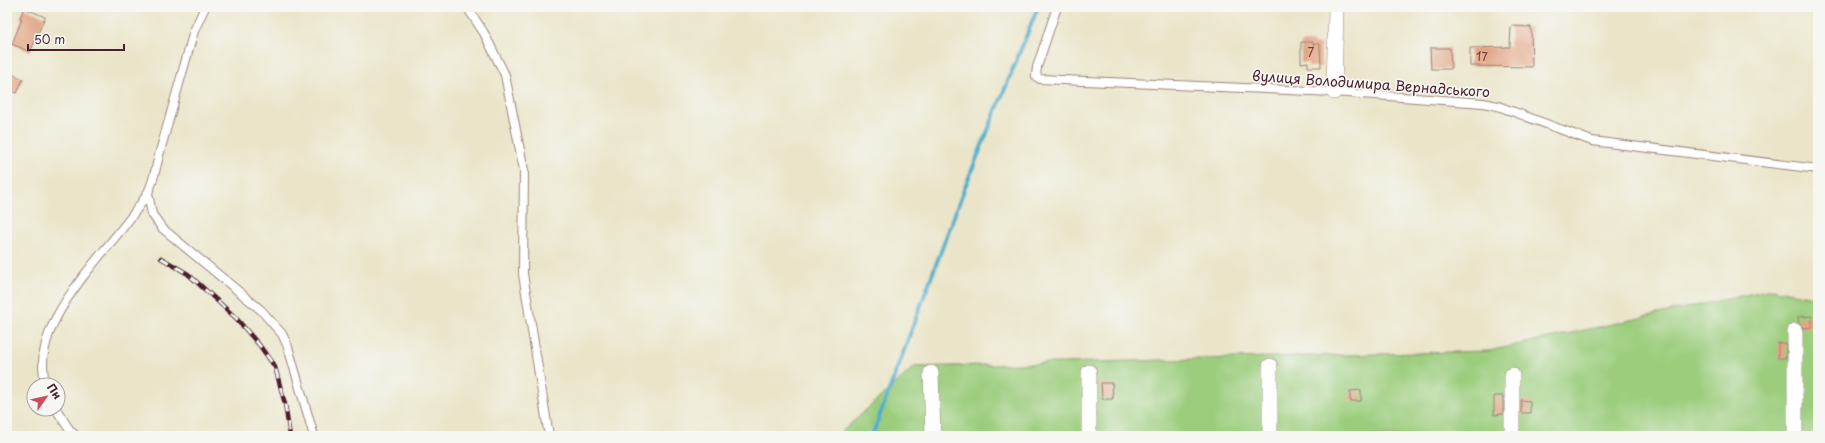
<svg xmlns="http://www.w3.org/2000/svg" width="1825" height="443" font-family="'Playpen Sans',sans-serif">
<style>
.green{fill:#9bcd7d;stroke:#727654}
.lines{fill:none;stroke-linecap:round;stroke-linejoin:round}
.stream{stroke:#4caccb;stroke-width:4}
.building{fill:#e3a585}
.lane-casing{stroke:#9a827a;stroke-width:10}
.street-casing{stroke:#9a827a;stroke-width:16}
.lane{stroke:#fff;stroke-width:8}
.street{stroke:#fff;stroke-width:15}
.rail-casing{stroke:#4a1f2b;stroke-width:4.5}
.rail{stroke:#f6f6f2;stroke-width:3;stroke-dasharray:9;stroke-linecap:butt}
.labels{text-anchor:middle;stroke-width:3.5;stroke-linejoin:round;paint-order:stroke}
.number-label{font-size:12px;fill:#704042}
.street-label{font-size:14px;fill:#4a1f2b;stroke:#f6f6f2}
</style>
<rect width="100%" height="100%" fill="#f6f6f2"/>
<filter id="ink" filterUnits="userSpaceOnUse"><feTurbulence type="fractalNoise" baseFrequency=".025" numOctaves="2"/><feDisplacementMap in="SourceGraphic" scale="8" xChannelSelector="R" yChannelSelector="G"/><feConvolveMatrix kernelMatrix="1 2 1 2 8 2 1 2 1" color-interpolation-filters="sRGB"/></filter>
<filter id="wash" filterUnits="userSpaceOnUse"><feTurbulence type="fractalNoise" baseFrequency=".012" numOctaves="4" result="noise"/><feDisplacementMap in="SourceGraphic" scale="16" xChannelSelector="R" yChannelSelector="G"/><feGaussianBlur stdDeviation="0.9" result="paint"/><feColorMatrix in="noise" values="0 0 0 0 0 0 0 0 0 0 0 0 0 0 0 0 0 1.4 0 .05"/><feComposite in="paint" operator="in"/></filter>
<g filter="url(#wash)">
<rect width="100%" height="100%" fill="#eae5c9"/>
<path class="green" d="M1772,289L1818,298V436H837L914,367L1489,351Z"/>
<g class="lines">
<path class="stream" d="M872,436L963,192L1038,7"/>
</g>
<g id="blocks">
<g class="building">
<path d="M24,8L45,17L30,52L12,44L22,19L20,18Z"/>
<path d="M1511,26L1531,27L1532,67L1470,66V48L1510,47Z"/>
<path d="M1301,42H1313V44H1320L1321,67H1308V62L1301,63Z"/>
<path d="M1430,48H1450L1451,69H1431Z"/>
<path d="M7,72L23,79L17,93L7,89Z"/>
<path d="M1812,316V327L1803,328L1799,323L1798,317Z"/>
<rect x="1778" y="343" width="8" height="15"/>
<path d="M1101,383H1112L1113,399H1102Z"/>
<path d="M1361,390V401H1350V391Z"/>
<path d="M1494,396H1503V414L1494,415Z"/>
<path d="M1521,400L1530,401V413H1521Z"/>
</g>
</g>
</g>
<g filter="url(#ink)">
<use href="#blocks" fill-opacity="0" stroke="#9a827a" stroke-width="1"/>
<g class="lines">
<g class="lane-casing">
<g id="lane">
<path d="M467,7L484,33L505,75L524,170L523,274L549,436"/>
<path d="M1057,7L1037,67L1036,76L1040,79L1334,92L1483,103L1498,106L1592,141L1818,169"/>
<path d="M148,193L152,214L162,228L261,310L282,334L288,347L314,436"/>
<path d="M46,385C25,319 117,246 147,194C154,183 157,161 161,148C172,109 183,70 194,31L205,7"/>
<path d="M56,409L69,429L76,436"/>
</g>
</g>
<g class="street-casing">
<g id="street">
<path d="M1334,92L1336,7"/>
<path d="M1270,366V436"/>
<path d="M931,373L933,436"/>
<path d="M1089,436V372"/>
<path d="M1512,436V375"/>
<path d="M1795,436V331"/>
</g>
</g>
<use href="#lane" class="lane"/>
<use href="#street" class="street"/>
<g class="rail-casing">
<path id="rail" d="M161,258L188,274L236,318L260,346L275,367L285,404L290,436"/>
</g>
<use href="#rail" class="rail"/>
</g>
</g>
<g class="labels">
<g class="number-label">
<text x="1311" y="57">7</text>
<text x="1482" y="61">17</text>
</g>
<g class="street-label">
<text transform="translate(1371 84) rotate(4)" y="5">вулиця Володимира Вернадського</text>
</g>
</g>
<rect width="1825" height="443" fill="none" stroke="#f6f6f2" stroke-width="24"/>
<g transform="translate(46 397) rotate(56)"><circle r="19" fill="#f6f6f2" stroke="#b1a0a2"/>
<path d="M0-3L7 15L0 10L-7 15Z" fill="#d1495b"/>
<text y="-6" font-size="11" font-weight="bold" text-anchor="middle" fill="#4a1f2b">Пн</text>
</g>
<path d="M28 44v6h96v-6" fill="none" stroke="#4a1f2b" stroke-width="2"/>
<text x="34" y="44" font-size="12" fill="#4a1f2b" stroke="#f6f6f2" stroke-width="3" paint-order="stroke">50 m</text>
</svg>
